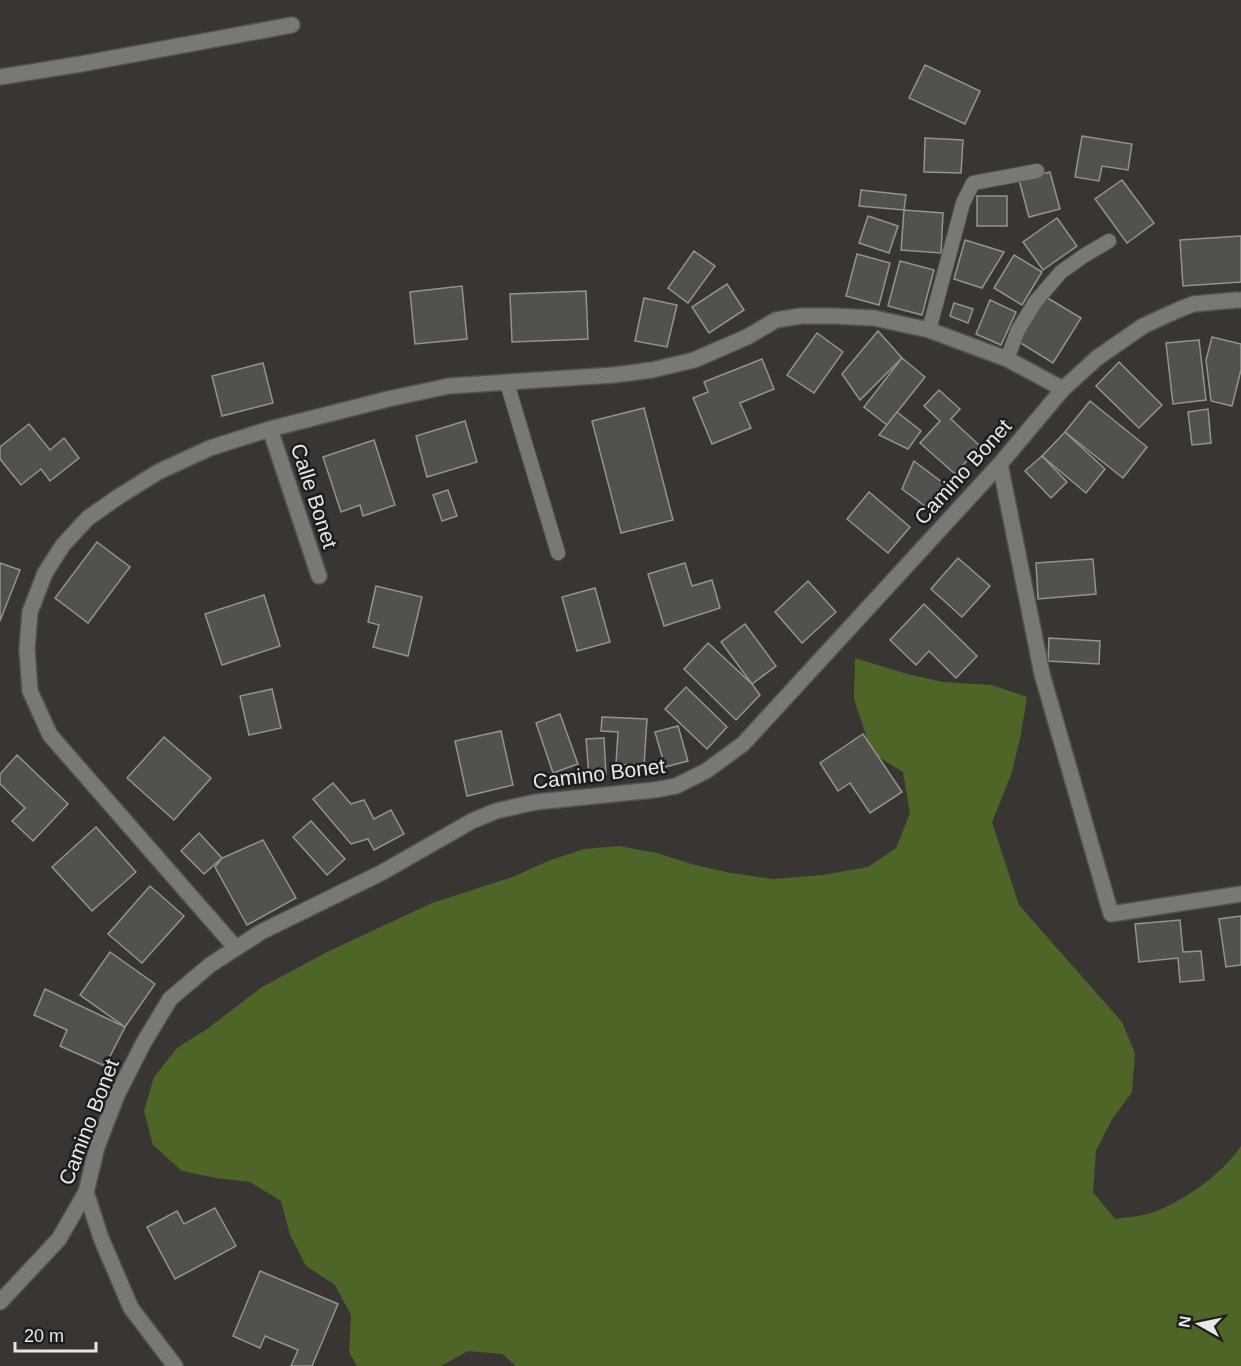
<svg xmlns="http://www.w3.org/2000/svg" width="1241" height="1366" font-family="Helvetica,sans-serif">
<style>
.green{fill:#4e6528}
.building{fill:#53514e;stroke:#95928f;stroke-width:1.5}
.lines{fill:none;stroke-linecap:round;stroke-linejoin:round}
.lane-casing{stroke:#545250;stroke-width:16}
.street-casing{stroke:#545250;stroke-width:18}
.lane{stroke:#7a7875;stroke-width:14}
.street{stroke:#7a7875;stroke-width:15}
.labels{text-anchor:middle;stroke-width:5;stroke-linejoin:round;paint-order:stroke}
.street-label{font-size:21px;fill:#e9e7e6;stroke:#1e1d1c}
</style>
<rect width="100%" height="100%" fill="#383533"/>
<path class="green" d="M855,658L907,674L943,682L992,685L1027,697L1020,739L1011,775L992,822L1019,905L1122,1022L1135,1053L1132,1092L1111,1121L1096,1151L1093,1192L1115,1219C1125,1217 1137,1217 1147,1214C1178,1206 1224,1173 1241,1146V1366H516L502,1354L468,1351L441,1366H357L349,1352L351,1315L335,1285L306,1266L290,1235L281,1201L250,1182L216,1178L182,1171L153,1145L144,1111L154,1077L177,1048L207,1029L262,987L327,952L432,903L515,876L548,861L584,849L619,846L657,853L695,865L731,873L773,879L823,875L868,867L896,848L910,813L903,772L872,753L854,699Z"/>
<g class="building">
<path d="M925,65L980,91L965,124L909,98Z"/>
<path d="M1082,136L1132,144L1128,170L1102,166L1099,181L1075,177Z"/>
<path d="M925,138L963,140L961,173L924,172Z"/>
<path d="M1050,172L1060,209L1029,217L1019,180Z"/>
<path d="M1122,180L1154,223L1127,243L1095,199Z"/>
<path d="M861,190L906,195L904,210L859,206Z"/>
<rect x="977" y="196" width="30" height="30"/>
<path d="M904,210L943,213L941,253L901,250Z"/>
<path d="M868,216L898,226L889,253L859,243Z"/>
<path d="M1057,218L1077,246L1043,270L1023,242Z"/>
<path d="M1241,236V282L1183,286L1180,240Z"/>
<path d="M965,240L1004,252L982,288L954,279Z"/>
<path d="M694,251L715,266L688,303L668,288Z"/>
<path d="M857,254L890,263L879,305L846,296Z"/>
<path d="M1014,255L1042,272L1022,305L994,288Z"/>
<path d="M900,261L934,270L922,315L888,306Z"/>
<path d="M727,284L744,310L709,333L692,307Z"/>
<path d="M462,286L467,339L415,344L410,292Z"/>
<path d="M586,291L588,339L512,342L510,294Z"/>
<path d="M1046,297L1081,318L1053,363L1019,342Z"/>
<path d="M644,298L677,305L667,347L635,341Z"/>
<path d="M990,300L1016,312L1001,345L976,334Z"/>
<path d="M954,303L973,309L968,323L950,316Z"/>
<path d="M878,331L902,358L860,400L842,374Z"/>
<path d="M817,333L843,352L814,393L787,375Z"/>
<path d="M1212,337L1241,344V370L1232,406L1211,401L1206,360Z"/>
<path d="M1199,340L1206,400L1173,404L1166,343Z"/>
<path d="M902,358L925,377L887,425L864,407Z"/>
<path d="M762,359L774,389L740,403L751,428L712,444L693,398L708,392L704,382Z"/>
<path d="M1119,362L1162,405L1139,428L1096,386Z"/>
<path d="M263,363L273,403L222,416L212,376Z"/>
<path d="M939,390L960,409L951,419L980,446L955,474L920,443L940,421L924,406Z"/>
<path d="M1090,401L1147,447L1123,478L1065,432Z"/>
<path d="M644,408L673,520L621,533L592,421Z"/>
<path d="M1208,409L1211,443L1192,445L1188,412Z"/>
<path d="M897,412L921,431L908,449L879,435Z"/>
<path d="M465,421L477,462L427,477L416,436Z"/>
<path d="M29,424L50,450L64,438L79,458L50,481L41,469L21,485L0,459V447Z"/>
<path d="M1065,432L1105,469L1086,493L1042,456Z"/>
<path d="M374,440L395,505L363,516L360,505L341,512L323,457Z"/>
<path d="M1042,456L1067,482L1051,498L1025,471Z"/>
<path d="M914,461L947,486L929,509L902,489Z"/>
<path d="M448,490L457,516L442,521L433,495Z"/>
<path d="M869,492L910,527L888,553L847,519Z"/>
<path d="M97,542L130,567L88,623L55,598Z"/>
<path d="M958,558L990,586L962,617L931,589Z"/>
<path d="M1093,559L1096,594L1038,599L1036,563Z"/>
<path d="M0,563L20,570L0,621Z"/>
<path d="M685,563L692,586L712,580L720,608L664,626L648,574Z"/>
<path d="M808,581L836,612L802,643L775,612Z"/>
<path d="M376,586L422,597L408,656L373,647L379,625L368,622Z"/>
<path d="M595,588L610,642L577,651L562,597Z"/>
<path d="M264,595L280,646L222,665L205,614Z"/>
<path d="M924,604L977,656L956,678L929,651L916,665L890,640Z"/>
<path d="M745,624L776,666L752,684L721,642Z"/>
<path d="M1049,638L1100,641L1099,664L1048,661Z"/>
<path d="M708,643L752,684L760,695L736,720L684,669Z"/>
<path d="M686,687L727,727L707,749L665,709Z"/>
<path d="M272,689L281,728L249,735L240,696Z"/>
<path d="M560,714L578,764L553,773L536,723Z"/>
<path d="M602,717L647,719L644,766L616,764L618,732L601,731Z"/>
<path d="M678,726L688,761L665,767L655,732Z"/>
<path d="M501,731L513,785L467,796L455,741Z"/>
<path d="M863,734L902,792L870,813L850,783L838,791L820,763Z"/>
<path d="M164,737L211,778L174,820L127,778Z"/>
<path d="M604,738L606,775L589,776L586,739Z"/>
<path d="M17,755L68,804L33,841L12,821L25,808L0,784V774Z"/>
<path d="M333,783L351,804L364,800L374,819L391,810L404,834L374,850L368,839L351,844L313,799Z"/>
<path d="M311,821L345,859L327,875L293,837Z"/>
<path d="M96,827L136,872L92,911L52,867Z"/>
<path d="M199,833L222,858L204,874L181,851Z"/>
<path d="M263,840L296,898L247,925L215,867L222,858Z"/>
<path d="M150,886L184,916L142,963L108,934Z"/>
<path d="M1241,916V965L1226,967L1219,919Z"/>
<path d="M1180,920L1183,952L1201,951L1204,980L1180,982L1178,958L1139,962L1135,924Z"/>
<path d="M110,952L155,984L125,1027L80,995Z"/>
<path d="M45,989L125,1027L105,1066L60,1046L67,1030L34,1015Z"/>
<path d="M215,1208L236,1246L175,1279L147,1227L177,1211L184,1224Z"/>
<path d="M260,1271L338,1304L312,1366H291L298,1350L265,1336L260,1348L233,1336Z"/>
</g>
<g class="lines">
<g class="lane-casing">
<g id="lane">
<path d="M929,330L963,203L973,183L1037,171"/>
<path d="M1007,359L1018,330L1036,301L1061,272L1085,255L1109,241"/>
<path d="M507,383L558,553"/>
</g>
</g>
<g class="street-casing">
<g id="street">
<path d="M0,77L81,64L292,25"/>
<path d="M270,429L319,576"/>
<path d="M1000,464L1042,674L1111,914L1241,894"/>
<path d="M235,947L50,735L30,691L27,649L30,612L45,573L63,545L88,518L118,497L158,472L210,448L270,429L388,399L449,386L614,375L652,370L694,360L747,337L776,320L801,316H833L874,318L929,330L1007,359L1063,389"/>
<path d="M86,1192L101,1238L131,1308L175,1366"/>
<path d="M0,1302L59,1239L86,1192L97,1147L117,1095L144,1042L170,999L210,965L261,932L381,873L472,821L496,811L536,802L654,790L676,786L706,771L743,744L1000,464L1063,389L1097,358L1143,326L1178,310L1193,304L1237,300H1241"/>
</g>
</g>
<use href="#lane" class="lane"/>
<use href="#street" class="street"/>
</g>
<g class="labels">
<g class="street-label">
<text transform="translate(963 472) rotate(-48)" y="7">Camino Bonet</text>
<text transform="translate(314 496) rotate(72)" y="7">Calle Bonet</text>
<text transform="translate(599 774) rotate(-7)" y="7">Camino Bonet</text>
<text transform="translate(89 1122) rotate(-69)" y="7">Camino Bonet</text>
</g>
</g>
<g transform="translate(1199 1324) rotate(279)" stroke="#1e1d1c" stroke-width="4.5" paint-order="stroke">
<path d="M0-4.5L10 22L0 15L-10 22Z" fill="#e9e7e6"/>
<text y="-9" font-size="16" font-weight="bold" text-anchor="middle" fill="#e9e7e6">N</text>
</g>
<path d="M15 1342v9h81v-9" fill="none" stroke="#e9e7e6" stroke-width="3"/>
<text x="24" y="1342" font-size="18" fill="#e9e7e6" stroke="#1e1d1c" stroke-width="4.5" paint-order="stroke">20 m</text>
</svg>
